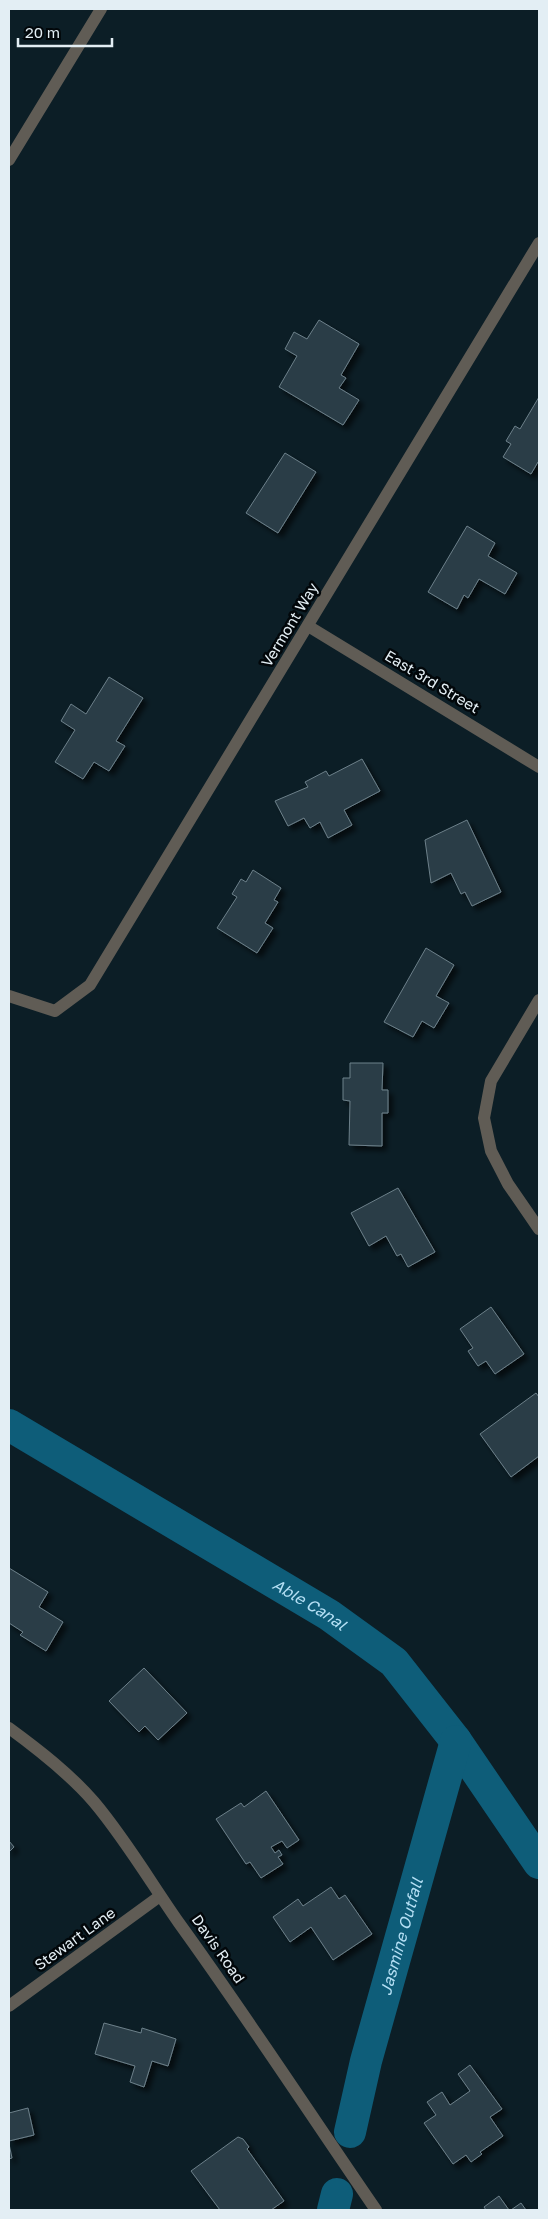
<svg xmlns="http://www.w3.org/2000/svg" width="548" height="2219" font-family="'Golos Text',sans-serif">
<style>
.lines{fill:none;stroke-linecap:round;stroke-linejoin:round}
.canal{stroke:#0e5d79;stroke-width:32}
.building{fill:#2b3d46;stroke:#6c808a;filter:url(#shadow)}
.minor{stroke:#605c55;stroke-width:12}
.labels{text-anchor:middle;stroke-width:5;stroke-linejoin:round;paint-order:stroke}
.street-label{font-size:15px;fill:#e3eef4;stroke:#02070a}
.water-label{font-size:16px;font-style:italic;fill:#b4dff4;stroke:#02070a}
</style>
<defs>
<filter id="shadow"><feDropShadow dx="4.5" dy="4.5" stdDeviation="2.5" flood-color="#0009"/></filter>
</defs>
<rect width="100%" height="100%" fill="#0c1e26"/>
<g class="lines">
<g class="canal">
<path id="s1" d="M9,1425L329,1615L394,1662L456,1741L539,1863"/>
<path id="s2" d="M350,2132L366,2061L456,1741"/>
<path d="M333,2210L337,2194"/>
</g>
</g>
<g class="building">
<path d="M319,320L359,344L341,375L346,378L339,388L359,400L343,425L279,387L297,356L285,349L294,332L307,339Z"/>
<path d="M539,397V463L538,462L531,474L503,457L511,444L506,441L515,426L520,429Z"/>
<path d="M285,453L316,472L278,533L246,513Z"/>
<path d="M467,526L495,543L488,556L517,573L505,594L479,579L468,598L464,595L457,609L428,592Z"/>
<path d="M109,677L143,698L116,741L125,746L109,771L94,762L83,779L55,762L75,730L61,721L71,704L86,714Z"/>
<path d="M362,759L380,791L344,810L352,825L328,838L320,822L310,828L304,818L288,826L275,801L308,787L305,782L326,771L329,776Z"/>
<path d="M467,820L501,892L472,906L465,892L461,894L451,873L431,883L425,840Z"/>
<path d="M253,870L281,888L274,900L278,902L265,923L273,928L257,953L217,928L237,897L232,894L241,879L246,882Z"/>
<path d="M426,948L454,965L436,996L449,1003L434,1028L422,1021L413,1037L384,1022Z"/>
<path d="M350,1063H383L382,1090H388V1113H382V1146L349,1145L350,1101L343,1100V1078H350Z"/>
<path d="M398,1188L435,1252L408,1267L401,1254L397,1256L386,1236L369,1246L351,1213Z"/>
<path d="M491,1307L524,1354L495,1374L486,1361L478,1366L468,1351L473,1348L460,1329Z"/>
<path d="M536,1393L539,1397V1456L511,1477L480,1434Z"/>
<path d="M9,1568L48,1592L39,1607L63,1622L46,1651L20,1635L23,1632L9,1623Z"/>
<path d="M144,1668L187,1713L158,1740L145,1726L139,1732L109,1701Z"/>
<path d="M266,1791L299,1840L287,1848L282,1841L271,1847L275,1853L279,1850L282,1855L278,1857L283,1864L261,1878L250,1862L246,1864L216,1819L241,1803L244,1807Z"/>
<path d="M9,1841L14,1847L9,1852Z"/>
<path d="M331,1887L339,1899L345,1895L372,1934L333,1960L311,1927L290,1942L273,1917L298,1899L303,1906Z"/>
<path d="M104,2023L141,2033L142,2028L176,2039L168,2066L152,2061L144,2087L130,2082L135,2066L95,2054Z"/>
<path d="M470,2065L502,2109L490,2117L503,2136L480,2152L482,2154L471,2162L466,2155L453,2164L424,2123L436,2115L427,2102L442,2092L450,2105L470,2091L458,2074Z"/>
<path d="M28,2108L34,2135L9,2141V2113Z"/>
<path d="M238,2137L243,2139L249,2147L247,2149L284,2201L271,2210H220L191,2171Z"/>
<path d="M9,2144L12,2158L9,2159Z"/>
<path d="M499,2196L509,2210H486L484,2207Z"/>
<path d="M521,2203L526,2210H511Z"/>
</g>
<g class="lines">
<g class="minor">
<path d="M9,160L101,9"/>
<path d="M308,626L539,767"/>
<path d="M9,996L55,1011L90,985L539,243"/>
<path d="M539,1000L491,1081L484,1118L491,1151L508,1184L539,1229"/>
<path d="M9,1728C39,1750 70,1774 94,1802C126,1840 151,1883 179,1923C247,2017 310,2114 376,2210"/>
<path d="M9,2006L160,1896"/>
</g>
</g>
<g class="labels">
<g class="street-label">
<text transform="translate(290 625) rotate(-59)" y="5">Vermont Way</text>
<text transform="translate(432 682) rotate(31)" y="5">East 3rd Street</text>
<text transform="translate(75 1939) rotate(-36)" y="5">Stewart Lane</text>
<text transform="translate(218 1949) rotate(55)" y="5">Davis Road</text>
</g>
<g class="water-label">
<text dy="6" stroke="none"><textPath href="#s1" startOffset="350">Able Canal</textPath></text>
<text dy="6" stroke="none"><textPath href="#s2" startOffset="202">Jasmine Outfall</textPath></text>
</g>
</g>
<rect width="548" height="2219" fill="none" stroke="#e3eef4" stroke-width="20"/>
<path d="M18 38v8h94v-8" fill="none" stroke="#e3eef4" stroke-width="2.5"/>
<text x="25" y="38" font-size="15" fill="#e3eef4" stroke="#02070a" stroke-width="4" paint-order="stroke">20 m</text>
</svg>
